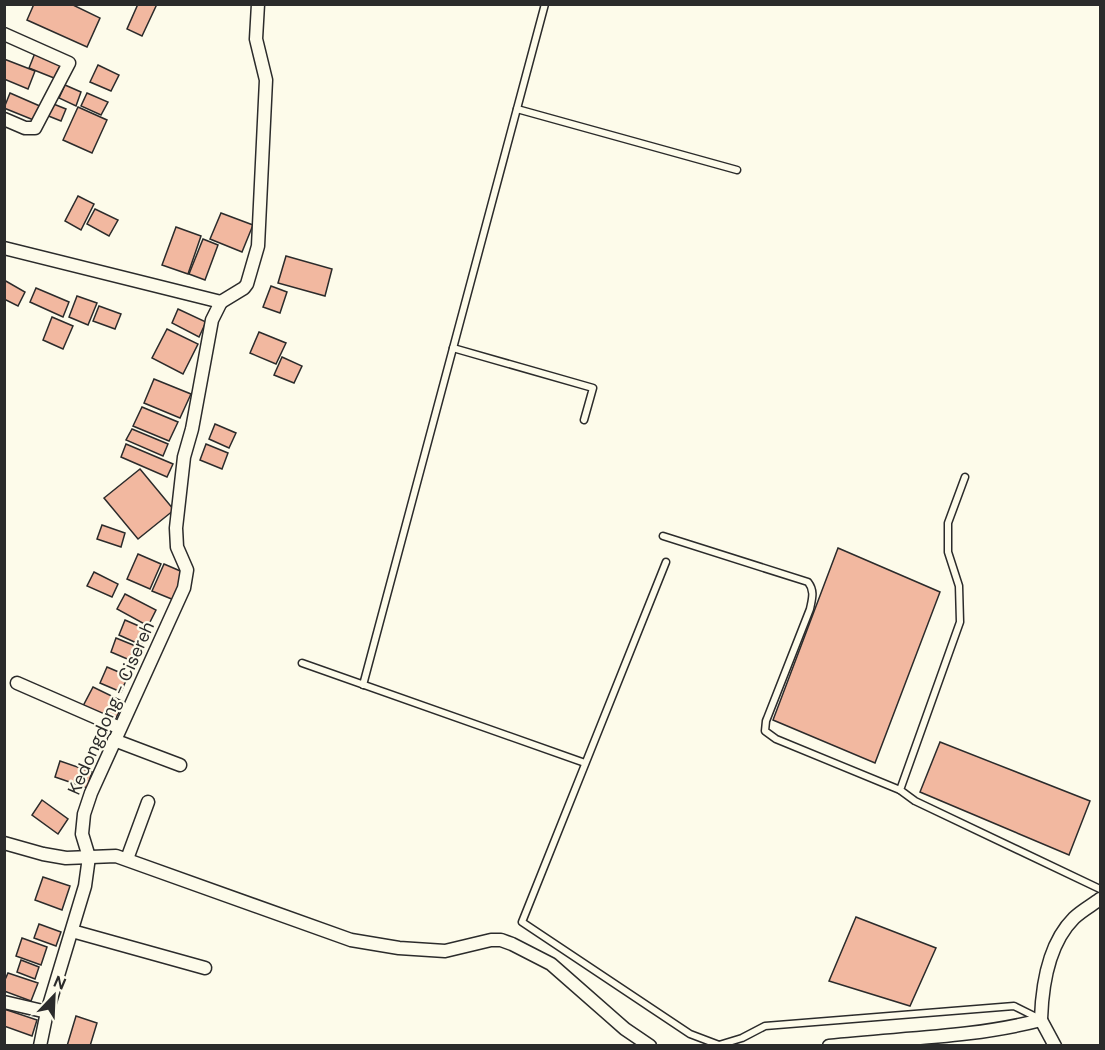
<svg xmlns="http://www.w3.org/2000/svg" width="1105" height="1050" font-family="'DM Sans',sans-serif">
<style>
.building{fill:#f2b8a0;stroke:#2b2b2b;stroke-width:1.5}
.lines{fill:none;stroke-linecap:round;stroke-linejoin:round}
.service-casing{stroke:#2b2b2b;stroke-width:9}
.minor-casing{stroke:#2b2b2b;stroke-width:15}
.service{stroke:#fdfbea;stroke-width:6}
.minor{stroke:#fdfbea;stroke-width:12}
.labels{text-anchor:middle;stroke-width:4.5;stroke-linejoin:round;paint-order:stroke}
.street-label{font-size:18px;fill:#2b2b2b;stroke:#fdfbea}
</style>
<rect width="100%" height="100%" fill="#fdfbea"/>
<g class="building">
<path d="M34,4H71L100,18L87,47L27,20Z"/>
<path d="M138,4H157L142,36L127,29Z"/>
<path d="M35,53L61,64L54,78L29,68Z"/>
<path d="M4,59L35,71L28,89L4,79Z"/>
<path d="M98,65L119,75L111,91L90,82Z"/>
<path d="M65,85L81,92L76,106L59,98Z"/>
<path d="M10,93L42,107L36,121L4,108Z"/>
<path d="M87,93L108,102L101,115L81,106Z"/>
<path d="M51,103L66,109L61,121L46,115Z"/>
<path d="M78,107L107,120L92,153L63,140Z"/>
<path d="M78,196L94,204L81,230L65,221Z"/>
<path d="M95,209L118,220L109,236L87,224Z"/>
<path d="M221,213L253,225L242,252L210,239Z"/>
<path d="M176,227L201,236L188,274L162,265Z"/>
<path d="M203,239L218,245L205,280L189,274Z"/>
<path d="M286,256L332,269L325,296L278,283Z"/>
<path d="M4,280L25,292L18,306L4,299Z"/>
<path d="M271,286L287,292L280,313L263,307Z"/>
<path d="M36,288L69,302L63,317L30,302Z"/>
<path d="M77,296L97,303L88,325L69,317Z"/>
<path d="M99,306L121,314L115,329L93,321Z"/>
<path d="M178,309L206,322L199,337L172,323Z"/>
<path d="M52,317L73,326L63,349L43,340Z"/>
<path d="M167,329L198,344L183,374L152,358Z"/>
<path d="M259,332L286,343L276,364L250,353Z"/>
<path d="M282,357L302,366L294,383L274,375Z"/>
<path d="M154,379L191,394L180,418L144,403Z"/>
<path d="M142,407L178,422L169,441L133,426Z"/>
<path d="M215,424L236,433L229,448L209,439Z"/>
<path d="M132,429L168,444L163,456L126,440Z"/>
<path d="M126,444L173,464L167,477L121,457Z"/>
<path d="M206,444L228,453L222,469L200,460Z"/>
<path d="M140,469L174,510L138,539L104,498Z"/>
<path d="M102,525L125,533L121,547L97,539Z"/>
<path d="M838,548L940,592L875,763L773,720Z"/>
<path d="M138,554L161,564L150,589L127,579Z"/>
<path d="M164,564L185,573L174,600L152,591Z"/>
<path d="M94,572L118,584L112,597L87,586Z"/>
<path d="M125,594L156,610L148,626L117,609Z"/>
<path d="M125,620L148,630L141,645L119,635Z"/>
<path d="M116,638L138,647L132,661L111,652Z"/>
<path d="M107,667L128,676L121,692L100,683Z"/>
<path d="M93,687L124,702L113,724L82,708Z"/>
<path d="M940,742L1090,801L1069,855L920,792Z"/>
<path d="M60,761L92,772L87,788L55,777Z"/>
<path d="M42,800L68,819L58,834L32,815Z"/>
<path d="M43,877L70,886L62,910L35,900Z"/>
<path d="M856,917L936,948L910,1006L829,981Z"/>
<path d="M39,924L61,932L56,946L34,938Z"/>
<path d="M22,938L47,947L41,965L16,956Z"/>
<path d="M21,960L39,967L35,979L17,972Z"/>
<path d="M8,973L38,983L31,1001L4,991V982Z"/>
<path d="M4,1009L37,1020L32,1036L4,1026Z"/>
<path d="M76,1016L97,1023L90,1046H67Z"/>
</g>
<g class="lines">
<g class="service-casing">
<g id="service">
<path d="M517,109L737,170"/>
<path d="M453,348L593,388L584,420"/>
<path d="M965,477L948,523V552L959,586L960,622L900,790L915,801L1100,889"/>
<path d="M663,536L808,582C815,591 812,599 810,609L766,721L765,731L776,739L900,790"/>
<path d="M666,562L522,922L690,1034L719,1045L742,1038L765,1026L1014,1006L1038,1018"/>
<path d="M302,663L585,763"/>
<path d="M363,685L545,4"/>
</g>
</g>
<g class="minor-casing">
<g id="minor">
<path d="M4,34L69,63L35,128H25L4,119"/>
<path d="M4,248L221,302L212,320L192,429L184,457L176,528L177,547L187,570L184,588L91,793L84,814L82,834L89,857L85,886L47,1012L40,1046"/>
<path d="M221,302L244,288L247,284L258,246L266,80L256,39L258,4"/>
<path d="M17,683L120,728"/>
<path d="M114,740L180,765"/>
<path d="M4,843L43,854L66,858L116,856L351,940L399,948L445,951L491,940H501L512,944L551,964L625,1029L650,1046"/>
<path d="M127,859L148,802"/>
<path d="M72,931L205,968"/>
<path d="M4,1002L47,1012"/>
<path d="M1041,1020L1055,1046"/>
<path d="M829,1046C900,1038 971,1038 1041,1020C1042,985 1048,944 1074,918C1081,911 1092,905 1100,899"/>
</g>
</g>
<use href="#service" class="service"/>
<use href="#minor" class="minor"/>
</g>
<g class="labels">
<g class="street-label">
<text transform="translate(111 708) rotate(-66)" y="6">Kedongdong - Cisereh</text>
</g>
</g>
<rect width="1105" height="1050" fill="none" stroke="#2b2b2b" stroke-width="12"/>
<g transform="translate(54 996) rotate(23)" stroke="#fdfbea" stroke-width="4.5" paint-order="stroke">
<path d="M0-4.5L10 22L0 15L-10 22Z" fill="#2b2b2b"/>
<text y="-9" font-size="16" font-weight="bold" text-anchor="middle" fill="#2b2b2b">N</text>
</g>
</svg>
